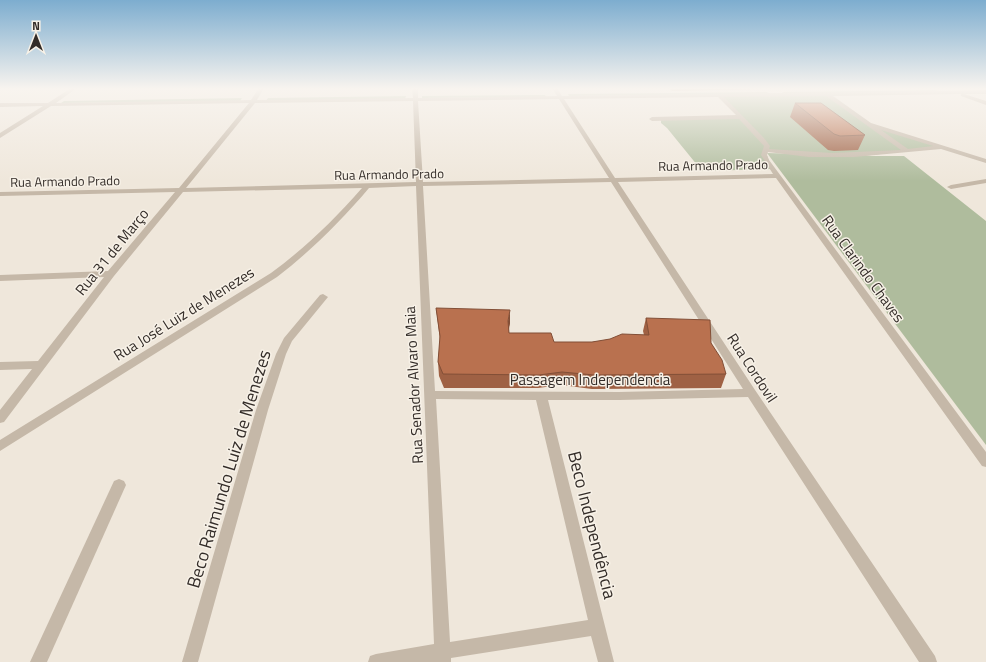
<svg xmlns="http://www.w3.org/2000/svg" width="986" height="662" font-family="'Titillium Web',sans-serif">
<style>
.green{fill:#afbc9d}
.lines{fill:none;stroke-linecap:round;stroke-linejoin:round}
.minor{fill:#c5b8a8;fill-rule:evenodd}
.wall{fill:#9f6144}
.shaded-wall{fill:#824f37}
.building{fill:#b9714f;stroke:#824f37}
.labels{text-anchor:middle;stroke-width:3;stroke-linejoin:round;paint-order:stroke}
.far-street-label{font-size:13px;fill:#332c28;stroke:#f7f1e7}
.street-label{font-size:15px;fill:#332c28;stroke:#f7f1e7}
.near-street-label{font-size:18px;fill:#332c28;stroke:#f7f1e7}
</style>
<rect width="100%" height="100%" fill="#efe7db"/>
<g class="green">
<path d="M936,90L940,92L785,94L782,92Z"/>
<path d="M767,92L770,94L569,96L568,94Z"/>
<path d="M545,95L546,97L422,98V96Z"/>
<path d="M827,95L868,124L940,147L863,156H904L986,221V445L767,153L831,155L765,150L772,169L702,171L667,128L661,123V119L739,117L719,96Z"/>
<path d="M406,96L405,99L266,101L268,98Z"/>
<path d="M242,98L240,101L61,103L64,101Z"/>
</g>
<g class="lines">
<g class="minor">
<path d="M71,88H77L56,103L251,100L259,88H264L257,100L413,98L412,88H418V98L557,96L552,88H557L562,96L986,90V94H964L986,101V105L961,96V94L833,96L871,123L986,159V163L941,149L854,157H809L768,152L767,155L769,160L986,452V467L982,466L776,178L618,182L755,390L935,656L937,662H919L748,397L619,400H548L614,662H598L591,636L451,658V662H368L370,656L376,654L434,644L416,186L369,188C341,221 312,250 277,277L0,451V440L271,273C305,248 334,220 362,188L183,192L114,276L4,422L0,423V410L32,369L0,370V362L38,361L104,277L0,281V275L108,271L175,192L0,196V192L179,188L249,103L51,106L0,138V133L43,106L0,107V103H48ZM826,96L901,150L832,153L769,149L770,146L764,138L724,97ZM718,97L736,115L652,117L649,119L652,121L739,119L764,146L761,155L773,174L615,178L564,99ZM559,99L609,178L423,182L418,101ZM413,101L416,182L186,188L255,103ZM881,130L933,146L908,149ZM611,182L743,389L619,392L435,391L423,186ZM436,399L536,400L588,620L450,642Z"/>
<path d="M986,179V183L951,189L947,187L951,185Z"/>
<path d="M323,294L328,297L292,341L286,354L268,410L198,662H182L256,410L276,354L284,338L320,295Z"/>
<path d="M119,479L124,481L126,485L47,662H30L114,481Z"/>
</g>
</g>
<g class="wall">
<path d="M669,88H764V89L672,91Z"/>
<path d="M795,103L865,135L858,150L834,151L828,150L790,117Z"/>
<path d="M436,308L510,323L509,329V333L554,342H592L644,335L643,331L646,318L711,343L726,374L721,388L592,389L561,385L538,388H444L439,376L438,362L440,340Z"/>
</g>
<path class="shaded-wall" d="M510,310V323L507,334L508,321Z"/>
<g class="building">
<path d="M795,103H821L865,135L840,136L834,134Z"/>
<path d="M436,308L510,310L508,321L509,333H551L554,342H592L610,339L622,334L649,335L646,318L710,320L711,343L722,360L726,374L594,375L562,372L539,375L443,374L438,362L440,336Z"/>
</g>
<linearGradient id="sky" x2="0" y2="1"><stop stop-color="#7dadcf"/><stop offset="0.49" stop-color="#f8f4ef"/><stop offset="1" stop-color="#f8f4ef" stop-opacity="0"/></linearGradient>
<rect width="986" height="181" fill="url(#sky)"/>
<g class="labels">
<g class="far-street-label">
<text transform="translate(713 165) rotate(-1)" y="5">Rua Armando Prado</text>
<text transform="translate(389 174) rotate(-1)" y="5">Rua Armando Prado</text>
<text transform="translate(65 181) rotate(-1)" y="5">Rua Armando Prado</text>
</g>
<g class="street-label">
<text transform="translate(112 252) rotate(-51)" y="5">Rua 31 de Março</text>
<text transform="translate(863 269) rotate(54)" y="5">Rua Clarindo Chaves</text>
<text transform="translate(184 314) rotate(-32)" y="5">Rua José Luiz de Menezes</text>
<text transform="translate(752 368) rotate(57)" y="5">Rua Cordovil</text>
<text x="590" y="385">Passagem Independencia</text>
<text transform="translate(414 385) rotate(-93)" y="5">Rua Senador Alvaro Maia</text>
</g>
<g class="near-street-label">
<text transform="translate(229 469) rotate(-73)" y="6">Beco Raimundo Luiz de Menezes</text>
<text transform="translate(592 525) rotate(76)" y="6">Beco Independência</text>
</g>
</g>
<g transform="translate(36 36)" stroke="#f7f1e7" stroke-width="3" paint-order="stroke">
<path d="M0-3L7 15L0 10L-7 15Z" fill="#332c28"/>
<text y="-6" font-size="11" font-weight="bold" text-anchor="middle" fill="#332c28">N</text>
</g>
</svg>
